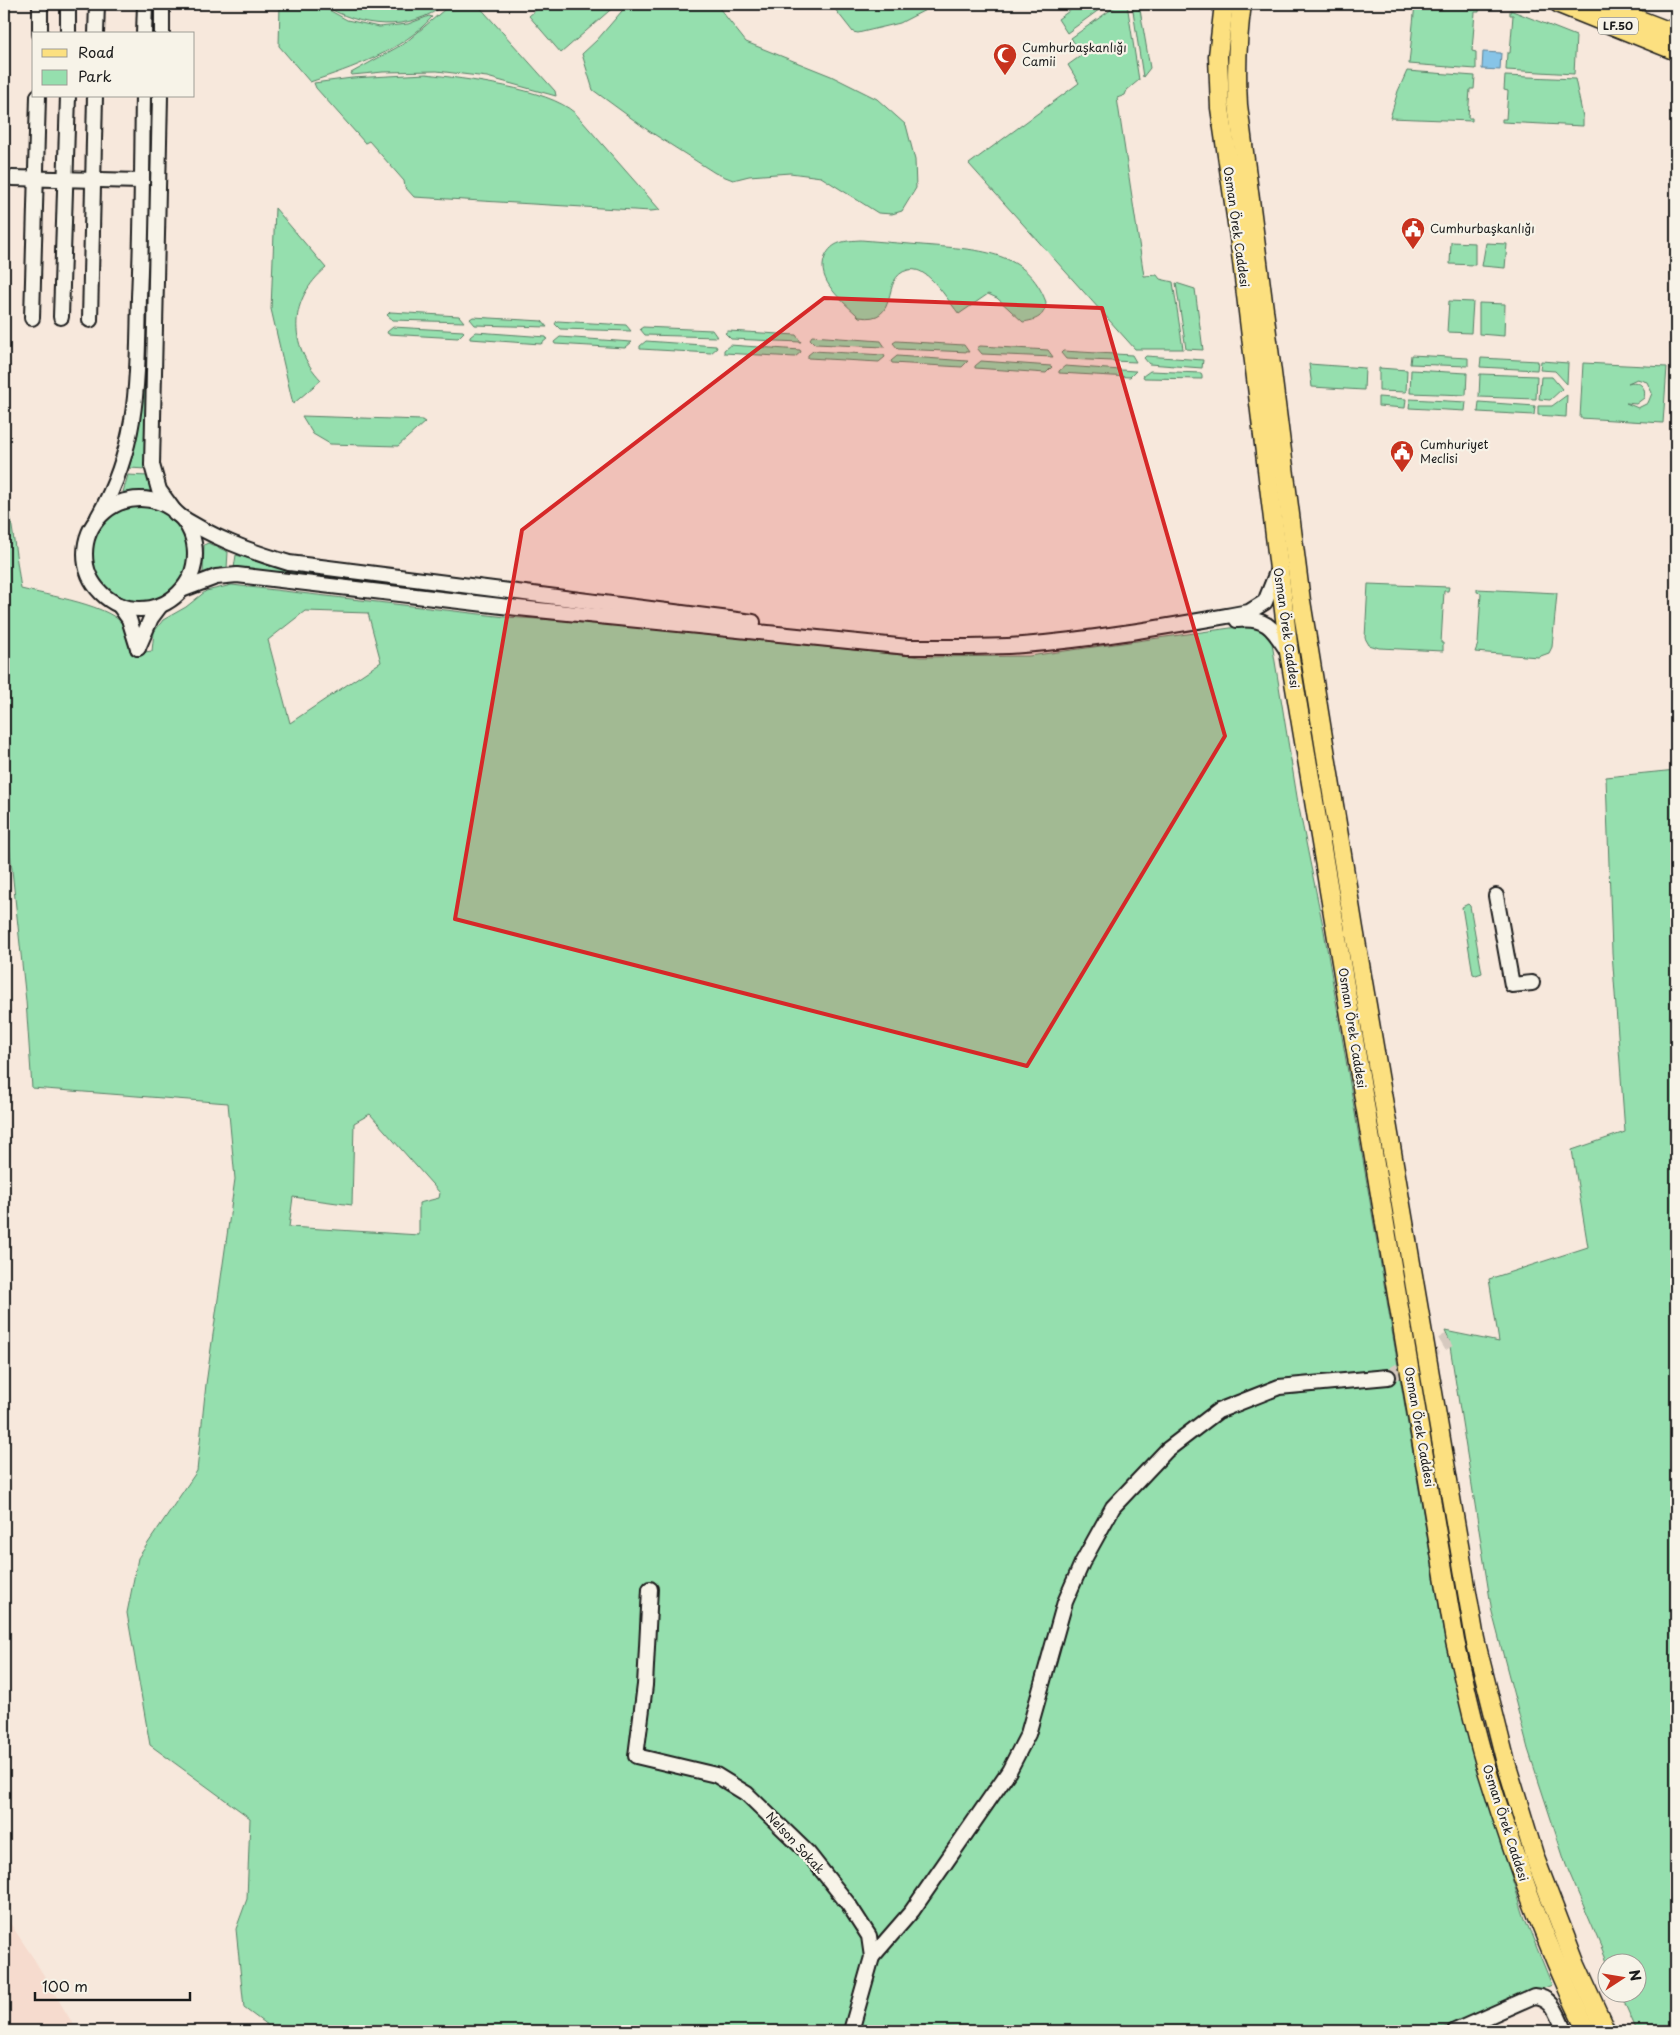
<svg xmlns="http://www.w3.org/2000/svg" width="1680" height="2035" font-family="'Playpen Sans',sans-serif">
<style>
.built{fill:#f6dbce}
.green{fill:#95dfae;stroke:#587e65;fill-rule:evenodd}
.water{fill:#87c4e7;stroke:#5c8196}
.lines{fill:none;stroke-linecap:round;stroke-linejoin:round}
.minor-tunnel{stroke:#d6c9bf;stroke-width:14;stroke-dasharray:14 7;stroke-linecap:butt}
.minor-casing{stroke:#1c1c1c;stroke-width:18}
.major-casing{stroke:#1c1c1c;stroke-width:21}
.minor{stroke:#f7f3e8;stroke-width:14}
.major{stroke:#fce080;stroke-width:18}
.marked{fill:#d62828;fill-opacity:0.2;stroke:#d62828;stroke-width:4;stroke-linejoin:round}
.labels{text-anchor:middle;stroke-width:4.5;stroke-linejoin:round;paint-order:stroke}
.shield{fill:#f7f3e8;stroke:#5e5c59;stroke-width:1}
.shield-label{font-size:11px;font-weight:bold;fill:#1c1c1c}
.poi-label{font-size:12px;fill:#1c1c1c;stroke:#f7f3e8;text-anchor:start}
.street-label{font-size:12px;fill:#1c1c1c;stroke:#f7f3e8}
</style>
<rect width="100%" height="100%" fill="#f7e8dc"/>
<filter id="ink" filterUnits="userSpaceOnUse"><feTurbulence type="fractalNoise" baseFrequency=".02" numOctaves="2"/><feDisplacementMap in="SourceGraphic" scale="10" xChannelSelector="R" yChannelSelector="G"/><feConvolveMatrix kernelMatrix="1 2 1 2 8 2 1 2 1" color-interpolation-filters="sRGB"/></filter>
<g filter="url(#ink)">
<path class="built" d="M4,1914L34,1959L77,2031H4Z"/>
<g class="green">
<path d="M280,4H318L347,20L379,27L408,24L429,16L432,17C402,51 352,68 310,82L279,46Z"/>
<path d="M322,4H446C408,33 360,28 322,4Z"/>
<path d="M451,4H477L555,91L556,96L487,77L437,71L383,72L352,75L351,73L405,43Z"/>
<path d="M543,4H617L561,53L529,16Z"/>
<path d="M628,4H716L746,42L831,76L877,99L906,125L915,160L916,188L902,211L892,214L878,213L821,177L790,173L749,176L733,180L715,173L649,131L593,90L582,54L597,40Z"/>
<path d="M831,4H937L900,23L858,33L853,32Z"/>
<path d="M1079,4H1107L1067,33L1058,19Z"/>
<path d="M1119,4H1127L1139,80L1127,90L1125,95L1117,98L1144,276L1157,275L1160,279L1173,282L1183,349H1135L969,164L1079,83L1068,65L1082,55L1071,38Z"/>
<path d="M1132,4H1139L1150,68L1143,77Z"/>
<path d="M1415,4H1480L1479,12H1475L1472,51L1476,52V69L1409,64Z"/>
<path d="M1510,10L1576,36L1574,74L1506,70L1507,53H1510L1513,15H1510Z"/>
<path d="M1407,71L1475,76L1474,89H1470L1468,118H1472V121L1390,118L1398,91Z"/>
<path d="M426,74C465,79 547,88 575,113L660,210L651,211L414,197L405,187L404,181L369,141L365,143L316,88L314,83L352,78Z"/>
<path d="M1505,76L1575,79L1583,117V126L1502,122V119H1506L1508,91L1504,90Z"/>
<path d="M149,96H155L146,469L129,468L137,437L142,398Z"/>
<path d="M275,208L326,268C289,299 287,344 321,380L293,404L271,309Z"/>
<path d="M861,240C885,242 910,244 934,246C980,250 1027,251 1046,302C1045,317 1036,320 1023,322L997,298L988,294L959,314C950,303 935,279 923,273C919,270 913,269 908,270C879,277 902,324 859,317C844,302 815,281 825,257C832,241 845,241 861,240Z"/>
<path d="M1451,242L1475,243V265L1450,264Z"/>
<path d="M1486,243L1507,244L1505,268L1482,266Z"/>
<path d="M1176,283L1195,289L1203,350L1186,349Z"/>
<path d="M1449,301L1473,302L1471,333L1447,332Z"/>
<path d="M1479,303L1505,304L1504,336L1479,334Z"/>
<path d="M390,312L459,316L464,322L393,320L387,315Z"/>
<path d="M473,317L542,321L547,327L475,325L470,319Z"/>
<path d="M557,321L626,325L631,331L560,329L555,324Z"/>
<path d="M393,327L463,331L464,332L458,338L388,334L387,332Z"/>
<path d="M643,327L712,330L717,337L645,335L640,329Z"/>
<path d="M728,331L796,335L801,342L731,339L725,333Z"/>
<path d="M476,332L546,337L547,339L541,344L470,339V337Z"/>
<path d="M812,336L881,341L885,347L815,344L810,339Z"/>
<path d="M560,337L631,342H632L625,348L555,344L554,342Z"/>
<path d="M646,341L716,346L717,348L711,353L640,349V346Z"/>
<path d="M896,341L964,345L969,352L898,349L893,343Z"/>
<path d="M730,345L800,350L801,352L795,357L724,353V350Z"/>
<path d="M980,346L1048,350L1053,357L982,354L977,348Z"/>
<path d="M813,351L884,355L885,357L879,362L808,358V355Z"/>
<path d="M1063,351L1132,355L1136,362L1066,359L1061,353Z"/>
<path d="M1411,355L1468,358V366L1410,364Z"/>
<path d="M897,356L967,361H968L962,367L892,363L891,361Z"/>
<path d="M1146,356L1203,360L1202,368L1149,364L1144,358Z"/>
<path d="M1481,358L1538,361L1537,370L1480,367Z"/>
<path d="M981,361L1051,366L1052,367L1046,373L975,368V366Z"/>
<path d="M1541,361L1568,363L1567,384L1555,371L1540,370Z"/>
<path d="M1583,363L1667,367L1663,423L1580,418ZM1637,379L1647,382L1652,393L1648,403L1638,408L1626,403L1636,404L1644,398C1647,386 1638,380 1628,383Z"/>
<path d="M1309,364L1365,368L1364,390L1312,387Z"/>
<path d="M1065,366L1135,371H1136L1130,377L1059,373V371Z"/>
<path d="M1379,368L1407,370L1406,392L1379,391Z"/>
<path d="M1411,370L1467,373L1466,395L1410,393Z"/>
<path d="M1150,371L1201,373L1202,375V379L1144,378L1143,376Z"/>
<path d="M1480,374L1537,376L1536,399L1479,397Z"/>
<path d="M1541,377H1552L1562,389L1550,400L1539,399Z"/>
<path d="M1567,395L1566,417L1538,415V406H1552Z"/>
<path d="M1378,397L1406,399L1405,408L1378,406Z"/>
<path d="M1410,399L1466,402L1465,411L1409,408Z"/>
<path d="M1479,402L1535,406L1534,415L1478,412Z"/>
<path d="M302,416L422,420L425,422L398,446L330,444L313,434Z"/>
<path d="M4,472L21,589C45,595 114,605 126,628C130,636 129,646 131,654L152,651L154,632L163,620L186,607L206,591L232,585L505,617L604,623L920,657L1029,656L1252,625L1271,637L1298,803L1324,931L1443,1630L1485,1794L1525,1919L1552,1985L1434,2031H275L244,2008L236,1929L247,1899L250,1818L150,1745L127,1613L138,1558L197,1471L206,1384L235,1179L228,1103L32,1088L26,1001L4,795ZM305,611L368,613L381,662L290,723L268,640ZM370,1114L440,1193L439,1198L419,1203V1235L289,1227L293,1197L352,1205L354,1123Z"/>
<path d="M128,475L148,476L152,491L123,492Z"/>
<circle cx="140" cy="555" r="48"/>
<path d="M208,543L228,552L227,568L203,573L204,545Z"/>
<path d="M236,555L284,568L545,600L721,625L234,568Z"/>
<path d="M1368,584L1449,587L1448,591H1444L1441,643H1443V651L1379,648L1369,645L1365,638Z"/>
<path d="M1477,589L1557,593L1552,647L1549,653L1538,657L1475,652L1478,644L1481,593L1477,592Z"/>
<path d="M1676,770V2031H1637L1620,1993L1638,1992V1962L1608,1963L1566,1865L1528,1749L1492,1612L1449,1340L1445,1331L1499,1342L1489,1279L1588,1247L1572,1150L1625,1132L1612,952L1606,777Z"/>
<path d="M1468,904L1470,906L1482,973L1476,975L1473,974L1462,907Z"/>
</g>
<path class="water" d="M1483,52L1501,53L1500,70L1482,69Z"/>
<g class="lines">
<path class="minor-tunnel" d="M1388,1377L1449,1340"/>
<g class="minor-casing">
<g id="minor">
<path d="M40,34V4"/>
<path d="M68,34V4"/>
<path d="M96,34L97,4"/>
<path d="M144,34L145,4"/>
<path d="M162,34V4"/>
<path d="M160,96L152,465L159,490L175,512"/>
<path d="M12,178L142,181"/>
<path d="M61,317L68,96"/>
<path d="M32,318L38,96"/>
<path d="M90,320L95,96"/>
<circle cx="140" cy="554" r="55"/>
<path d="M175,513C211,537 248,551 289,563L753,622"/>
<path d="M98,517C140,443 137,379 139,297C142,230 142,163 143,96"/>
<path d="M184,589L216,577L237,575L518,608L908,647C946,647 985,648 1023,645C1099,639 1174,625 1249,612L1265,602L1277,572"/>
<path d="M119,605L129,619L138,648"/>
<path d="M1237,620C1268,617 1273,629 1288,652"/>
<path d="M138,648L151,618L160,606"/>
<path d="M1496,896L1512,985L1532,983"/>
<path d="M650,1589L645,1685L636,1756L716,1775L747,1794L808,1853L849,1905L869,1936L872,1957L851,2031"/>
<path d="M872,1957L912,1911L1009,1771L1028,1734L1065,1602L1082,1563L1113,1507L1167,1450L1218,1411L1279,1387L1388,1377"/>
<path d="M1455,2031L1534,1996C1554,1997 1557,2015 1565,2031"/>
</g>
</g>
<g class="major-casing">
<g id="major">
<path d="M1224,4L1218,56L1220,108L1239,237L1289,652L1455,1641C1465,1684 1474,1728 1487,1770C1514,1859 1547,1947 1587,2031"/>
<path d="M1242,4C1237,38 1236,70 1238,105L1301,601L1354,929L1475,1639L1506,1763L1535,1858L1576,1965L1606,2031"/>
<path d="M1559,4L1676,51"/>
<path d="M1598,4L1676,34"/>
</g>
</g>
<use href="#minor" class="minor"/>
<use href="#major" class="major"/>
</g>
</g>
<path class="marked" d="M824,298L1102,308L1225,736L1027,1066L455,919L522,530Z"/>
<defs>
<g id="mosque-pin" transform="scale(1.25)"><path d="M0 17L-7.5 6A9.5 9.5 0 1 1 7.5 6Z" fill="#c8321e" stroke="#f7f3e8"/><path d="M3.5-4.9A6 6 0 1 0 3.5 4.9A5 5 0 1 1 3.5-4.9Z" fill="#fff"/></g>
<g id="civic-pin" transform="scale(1.25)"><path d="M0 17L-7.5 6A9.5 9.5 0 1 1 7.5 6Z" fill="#c8321e" stroke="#f7f3e8"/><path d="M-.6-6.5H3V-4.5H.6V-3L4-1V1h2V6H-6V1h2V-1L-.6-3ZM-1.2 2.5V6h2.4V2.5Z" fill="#fff"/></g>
</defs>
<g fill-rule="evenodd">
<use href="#mosque-pin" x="1005" y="55"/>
<use href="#civic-pin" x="1413" y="229"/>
<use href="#civic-pin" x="1402" y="452"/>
</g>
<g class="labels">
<rect class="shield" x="1598" y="17.5" width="40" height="17" rx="4"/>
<g class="shield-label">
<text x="1618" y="30">LF.50</text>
</g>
<g class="poi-label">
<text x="1022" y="52">Cumhurbaşkanlığı<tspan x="1022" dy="14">Camii</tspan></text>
<text x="1430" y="233">Cumhurbaşkanlığı</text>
<text x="1420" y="449">Cumhuriyet<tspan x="1420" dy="14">Meclisi</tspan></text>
</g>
<g class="street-label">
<text transform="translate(1236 227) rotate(82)" y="4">Osman Örek Caddesi</text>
<text transform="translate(1286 628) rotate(82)" y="4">Osman Örek Caddesi</text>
<text transform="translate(1352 1028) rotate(81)" y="4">Osman Örek Caddesi</text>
<text transform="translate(1419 1427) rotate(80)" y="4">Osman Örek Caddesi</text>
<text transform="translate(1505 1823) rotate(72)" y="4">Osman Örek Caddesi</text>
<text transform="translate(795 1843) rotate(47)" y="4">Nelson Sokak</text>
</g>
</g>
<rect width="1680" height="2035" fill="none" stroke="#f7f3e8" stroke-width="20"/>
<rect x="10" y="10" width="1660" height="2015" fill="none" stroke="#1c1c1c" stroke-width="2" filter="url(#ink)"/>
<rect x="32" y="32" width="162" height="65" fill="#f7f3e8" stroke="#9f9d96"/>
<rect x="42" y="49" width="25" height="8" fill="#fce080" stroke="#9f9d96"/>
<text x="78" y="58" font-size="15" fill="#1c1c1c">Road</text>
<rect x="42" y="70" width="25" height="15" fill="#95dfae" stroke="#9f9d96"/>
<text x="78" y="82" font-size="15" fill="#1c1c1c">Park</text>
<g transform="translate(1622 1978) rotate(78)"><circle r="24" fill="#f7f3e8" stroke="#9f9d96"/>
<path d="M0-4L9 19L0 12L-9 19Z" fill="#c8321e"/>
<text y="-8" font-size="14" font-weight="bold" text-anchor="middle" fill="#1c1c1c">N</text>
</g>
<path d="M35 1992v8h155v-8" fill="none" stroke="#1c1c1c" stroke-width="2.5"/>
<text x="42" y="1992" font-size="15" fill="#1c1c1c" stroke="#f7f3e8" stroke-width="4" paint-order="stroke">100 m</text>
</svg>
